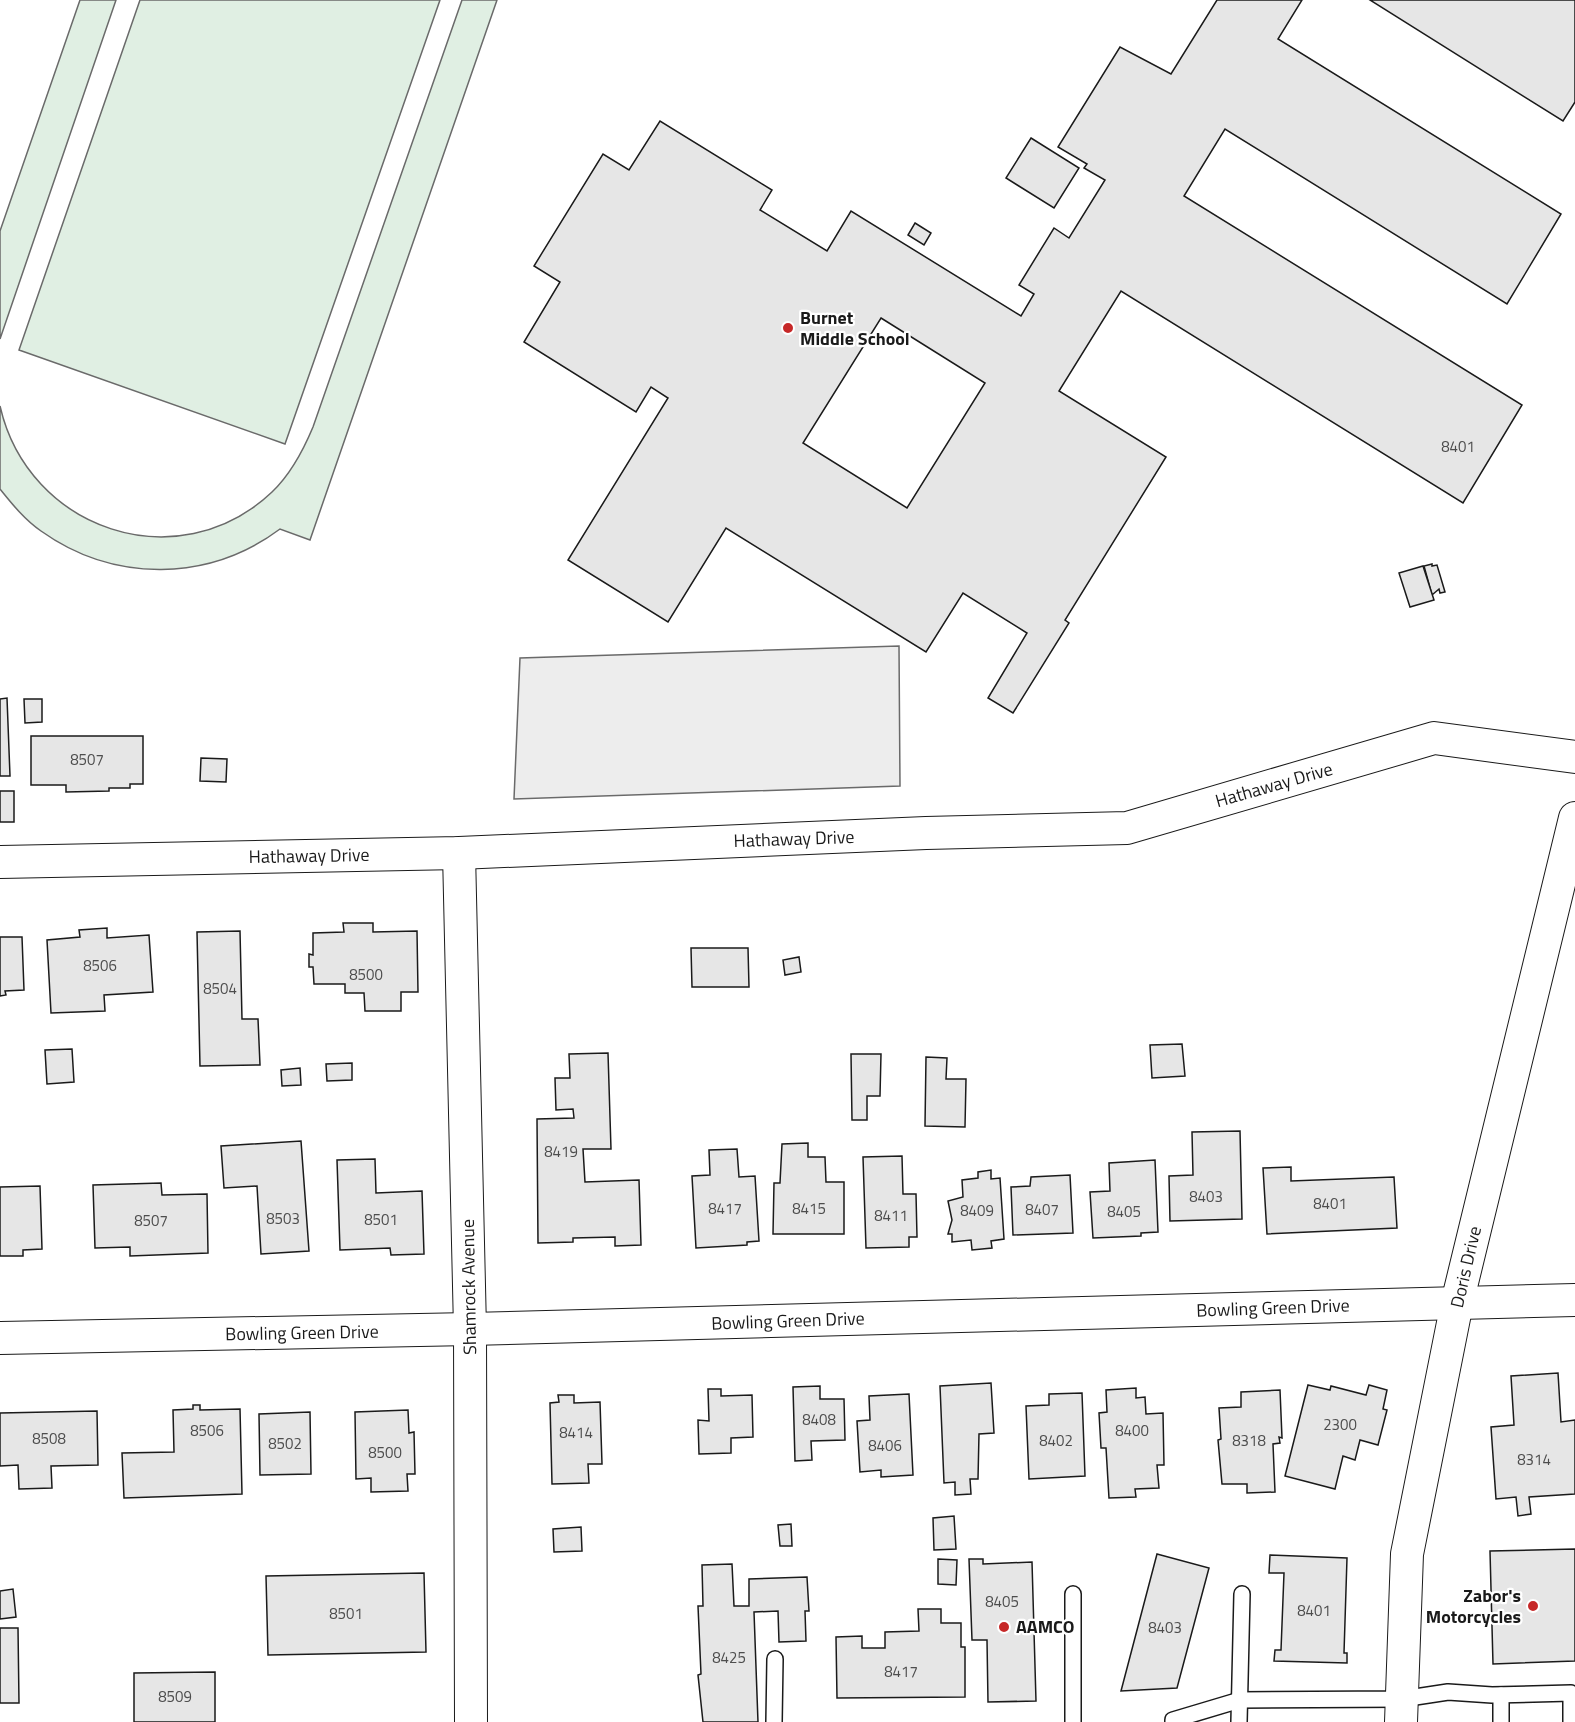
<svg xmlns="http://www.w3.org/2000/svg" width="1575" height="1722" font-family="'Titillium Web',sans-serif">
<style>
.green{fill:#e0efe3;stroke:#6a6a6a;stroke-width:1.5}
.parking{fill:#ededed;stroke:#6a6a6a;stroke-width:1.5}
.building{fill:#e6e6e6;stroke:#1a1a1a;stroke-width:1.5;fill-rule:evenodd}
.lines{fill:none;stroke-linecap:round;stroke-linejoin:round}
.service-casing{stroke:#1a1a1a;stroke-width:18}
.minor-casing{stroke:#1a1a1a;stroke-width:34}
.service{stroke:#fff;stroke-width:15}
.minor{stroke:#fff;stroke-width:32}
.poi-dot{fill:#c62828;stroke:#fff;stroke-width:2}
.labels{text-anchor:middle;stroke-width:4.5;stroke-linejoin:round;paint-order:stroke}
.number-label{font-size:15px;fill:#4d4d4d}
.poi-label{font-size:18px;font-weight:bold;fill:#1a1a1a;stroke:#fff;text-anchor:start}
.street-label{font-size:18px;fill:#1a1a1a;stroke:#fff}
</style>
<rect width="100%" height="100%" fill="#fff"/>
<g class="green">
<path d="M80,0H116L0,339V231Z"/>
<path d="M140,0H440L285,444L19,350Z"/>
<path d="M462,0H497L310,540L280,529C209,582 114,583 41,531C25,520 12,504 0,489V406C28,530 178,581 272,492C291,474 303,451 313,427Z"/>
</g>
<path class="parking" d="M899,646L900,786L514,799L520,658Z"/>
<g class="building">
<path d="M1217,0H1302L1278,39L1561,214L1507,304L1225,129L1184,196L1522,405L1463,503L1121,291L1059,391L1166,457L1065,620L1069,623L1013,713L988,698L1027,633L963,593L926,652L726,528L668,622L568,560L668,398L651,387L636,412L524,342L560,282L534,266L603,154L629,170L660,121L772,190L760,210L827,251L851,211L1021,316L1034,294L1019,285L1054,228L1069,238L1105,180L1084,168L1087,164L1058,147L1120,47L1171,74ZM881,318L985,383L907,508L803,443Z"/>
<path d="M1370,0H1575V102L1563,121Z"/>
<path d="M1031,138L1079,168L1054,208L1006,178Z"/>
<path d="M915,223L931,233L924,245L908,235Z"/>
<path d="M1432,564V566L1437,565L1445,592L1440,593L1439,589L1432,595L1424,566Z"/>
<path d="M1423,566L1434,600L1410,607L1399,573Z"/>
<path d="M7,698L10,776H0V699Z"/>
<path d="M24,699H42V722L25,723Z"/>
<path d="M31,736H143V784H130V788H109V791L66,792V785H31Z"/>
<path d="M201,758L227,759L226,782L200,781Z"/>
<rect x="0" y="791" width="14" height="31"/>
<path d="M343,923H373V932L417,931L418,992H401V1011H365L364,993H345V984H314L313,967H309V954L313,955V933L344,932Z"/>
<path d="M107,928V938L149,935L153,992L104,995L105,1011L51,1013L47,940L80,937L79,930Z"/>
<path d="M240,931L242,1019H258L260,1065L200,1066L197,932Z"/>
<path d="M0,937H22L24,990L5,991L6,995L0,996Z"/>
<path d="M691,948H748L749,987H692Z"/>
<path d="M799,957L801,972L785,975L783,960Z"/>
<path d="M1182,1044L1185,1076L1152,1078L1150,1045Z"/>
<path d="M72,1049L74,1082L47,1084L45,1050Z"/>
<path d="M608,1053L611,1149H583L585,1182L639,1180L641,1245L615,1246V1237L573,1238V1242L538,1243L537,1119L574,1118L573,1109L556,1110L555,1078H570L569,1054Z"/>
<path d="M851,1054H881L880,1096H867V1120H852Z"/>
<path d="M926,1057L947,1058L946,1079H966L965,1127L925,1126Z"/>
<path d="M352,1063V1080L327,1081L326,1064Z"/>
<path d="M300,1068L301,1085L282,1086L281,1070Z"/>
<path d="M1240,1131L1242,1219L1170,1221L1169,1176L1193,1175L1192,1132Z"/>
<path d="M301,1141L309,1251L261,1254L257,1186L224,1188L221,1146Z"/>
<path d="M808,1143V1157H825L826,1182H844V1234H773L774,1183H780L782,1144Z"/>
<path d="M737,1149L739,1177L755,1176L759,1241L747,1242V1245L696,1248L692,1176L710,1175L709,1150Z"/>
<path d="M902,1156L903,1194H916L917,1237H909V1247L866,1248L863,1157Z"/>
<path d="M375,1159L376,1193L422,1191L424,1254L391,1255L390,1248L340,1250L337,1160Z"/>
<path d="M1155,1160L1158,1232L1141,1233V1236L1093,1238L1090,1192L1110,1191L1109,1163Z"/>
<path d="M1291,1167V1181L1394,1177L1397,1228L1267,1234L1263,1168Z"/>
<path d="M991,1170V1179L1000,1178L1004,1239L991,1241L992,1248L972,1250L971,1240L952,1242V1234H948L952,1220L948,1201L963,1197L962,1180L978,1178V1172Z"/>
<path d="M1070,1175L1073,1233L1013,1235L1011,1187L1030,1186L1031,1177Z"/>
<path d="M161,1183L162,1195L207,1194L208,1253L130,1256V1247L95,1248L93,1185Z"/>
<path d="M40,1186L42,1249L23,1250V1256H0V1187Z"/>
<path d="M1558,1373L1561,1422L1575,1420V1494L1529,1497L1531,1514L1518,1516L1516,1497L1496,1499L1491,1427L1514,1425L1511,1376Z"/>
<path d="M991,1383L994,1433L979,1434L978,1479H970L971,1494L955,1495V1482L944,1483L940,1386Z"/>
<path d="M1308,1385L1330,1390L1331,1386L1366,1395L1369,1385L1387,1390L1383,1409L1387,1410L1378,1445L1360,1440L1355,1460L1343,1456L1335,1489L1285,1476Z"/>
<path d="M820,1386V1399H844L845,1440L811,1441L812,1460L795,1461L793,1387Z"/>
<path d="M1136,1388V1398L1145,1397L1146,1414L1163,1413L1164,1465H1157L1159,1488L1135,1489L1136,1497L1109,1498L1106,1448H1101L1099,1413L1107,1412L1106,1390Z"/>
<path d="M708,1389H721V1396L752,1395L753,1437L731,1438V1453L699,1454L698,1420L709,1421Z"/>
<path d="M1280,1390L1282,1438L1279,1437L1280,1443L1273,1444L1275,1492L1247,1493V1484H1222L1218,1440L1221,1439L1219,1408L1241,1407V1392Z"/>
<path d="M1082,1393L1085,1476L1029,1479L1026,1406L1049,1405V1394Z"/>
<path d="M909,1394L913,1475L881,1477V1470L860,1472L857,1421L870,1420L869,1396Z"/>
<path d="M558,1395H574V1403L600,1402L602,1464H588L589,1483L552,1484L550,1403L559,1402Z"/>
<path d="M193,1405H200V1410L240,1409L242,1494L124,1498L122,1453L174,1452L173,1410L193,1409Z"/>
<path d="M408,1410L409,1433L414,1432L415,1474H407L408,1491L371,1492V1478L356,1479L355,1412Z"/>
<path d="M97,1411L98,1465L51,1466L52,1488L19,1489L18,1465L0,1466V1413Z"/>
<path d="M310,1412L311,1474L260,1475L259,1414Z"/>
<path d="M954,1516L956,1549L934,1550L933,1518Z"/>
<path d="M791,1524L792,1546H780L778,1525Z"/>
<path d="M581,1527L582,1551L554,1552L553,1529Z"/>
<path d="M1575,1549V1661L1493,1664L1490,1551Z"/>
<path d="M1157,1554L1209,1568L1177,1688L1121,1691Z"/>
<path d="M1270,1555L1347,1558L1344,1653H1347V1663L1274,1661L1275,1650H1281L1284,1573H1269Z"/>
<path d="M938,1559L957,1560L956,1585L938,1584Z"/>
<path d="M969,1559H983V1564L1032,1562L1036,1701L988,1702L987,1640H972Z"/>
<path d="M732,1564L734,1606H749V1579L807,1577L809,1611H805L806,1641L779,1642L778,1611L754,1612L758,1722H703L698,1675L701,1674L698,1606H703L702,1565Z"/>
<path d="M424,1573L426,1652L268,1655L266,1576Z"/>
<path d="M13,1589L16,1617L0,1619V1591Z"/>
<path d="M918,1609H941V1623H961V1647H965V1697L837,1698L836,1637L862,1636V1648H885V1632L919,1631Z"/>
<path d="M0,1628H18L19,1703H0Z"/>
<path d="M215,1672V1722H134V1673Z"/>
</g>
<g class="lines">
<g class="service-casing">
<g id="service">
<path d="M1501,1695V1722"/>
<path d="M774,1722L775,1659"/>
<path d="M1073,1722V1594"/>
<path d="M1173,1722V1720L1240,1700L1402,1699L1448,1692L1492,1695L1571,1693V1722"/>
<path d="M1239,1722L1242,1594"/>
</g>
</g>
<g class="minor-casing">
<g id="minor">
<path d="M459,853L470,1329L471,1722"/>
<path d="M0,862L459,853L926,833L1127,828L1434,738L1575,757"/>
<path d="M0,1338L470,1329L1575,1300"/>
<path d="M1401,1722L1407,1554L1457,1303L1575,818"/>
</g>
</g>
<use href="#service" class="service"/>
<use href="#minor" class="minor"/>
</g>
<g class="poi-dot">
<circle cx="788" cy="328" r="6"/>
<circle cx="1533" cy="1606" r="6"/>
<circle cx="1004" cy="1627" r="6"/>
</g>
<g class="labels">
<g class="number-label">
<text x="1458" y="452">8401</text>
<text x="87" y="765">8507</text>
<text x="100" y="971">8506</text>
<text x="366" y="980">8500</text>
<text x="220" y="994">8504</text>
<text x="561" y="1157">8419</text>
<text x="1206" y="1202">8403</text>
<text x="1330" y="1209">8401</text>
<text x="725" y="1214">8417</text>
<text x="809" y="1214">8415</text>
<text x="1042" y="1215">8407</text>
<text x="977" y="1216">8409</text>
<text x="1124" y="1217">8405</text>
<text x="891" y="1221">8411</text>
<text x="283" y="1224">8503</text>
<text x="381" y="1225">8501</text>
<text x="151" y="1226">8507</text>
<text x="819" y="1425">8408</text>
<text x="1340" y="1430">2300</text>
<text x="207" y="1436">8506</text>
<text x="1132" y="1436">8400</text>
<text x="576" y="1438">8414</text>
<text x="49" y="1444">8508</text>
<text x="1056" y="1446">8402</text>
<text x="1249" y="1446">8318</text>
<text x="285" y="1449">8502</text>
<text x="885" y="1451">8406</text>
<text x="385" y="1458">8500</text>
<text x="1534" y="1465">8314</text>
<text x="1002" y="1607">8405</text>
<text x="1314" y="1616">8401</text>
<text x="346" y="1619">8501</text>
<text x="1165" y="1633">8403</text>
<text x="729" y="1663">8425</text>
<text x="901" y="1677">8417</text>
<text x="175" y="1702">8509</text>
</g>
<g class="poi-label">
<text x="800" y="324">Burnet<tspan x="800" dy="21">Middle School</tspan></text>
<text x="1521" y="1602" text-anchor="end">Zabor's<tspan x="1521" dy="21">Motorcycles</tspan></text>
<text x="1016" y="1633">AAMCO</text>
</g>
<g class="street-label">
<text transform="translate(1274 785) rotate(-16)" y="6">Hathaway Drive</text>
<text transform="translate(794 839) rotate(-2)" y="6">Hathaway Drive</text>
<text transform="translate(309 856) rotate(-1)" y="6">Hathaway Drive</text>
<text transform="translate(1466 1267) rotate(-77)" y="6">Doris Drive</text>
<text transform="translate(469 1287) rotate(-91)" y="6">Shamrock Avenue</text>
<text transform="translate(1273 1308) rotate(-2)" y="6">Bowling Green Drive</text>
<text transform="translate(788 1321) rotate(-2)" y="6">Bowling Green Drive</text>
<text transform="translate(302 1333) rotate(-1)" y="6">Bowling Green Drive</text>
</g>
</g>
</svg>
